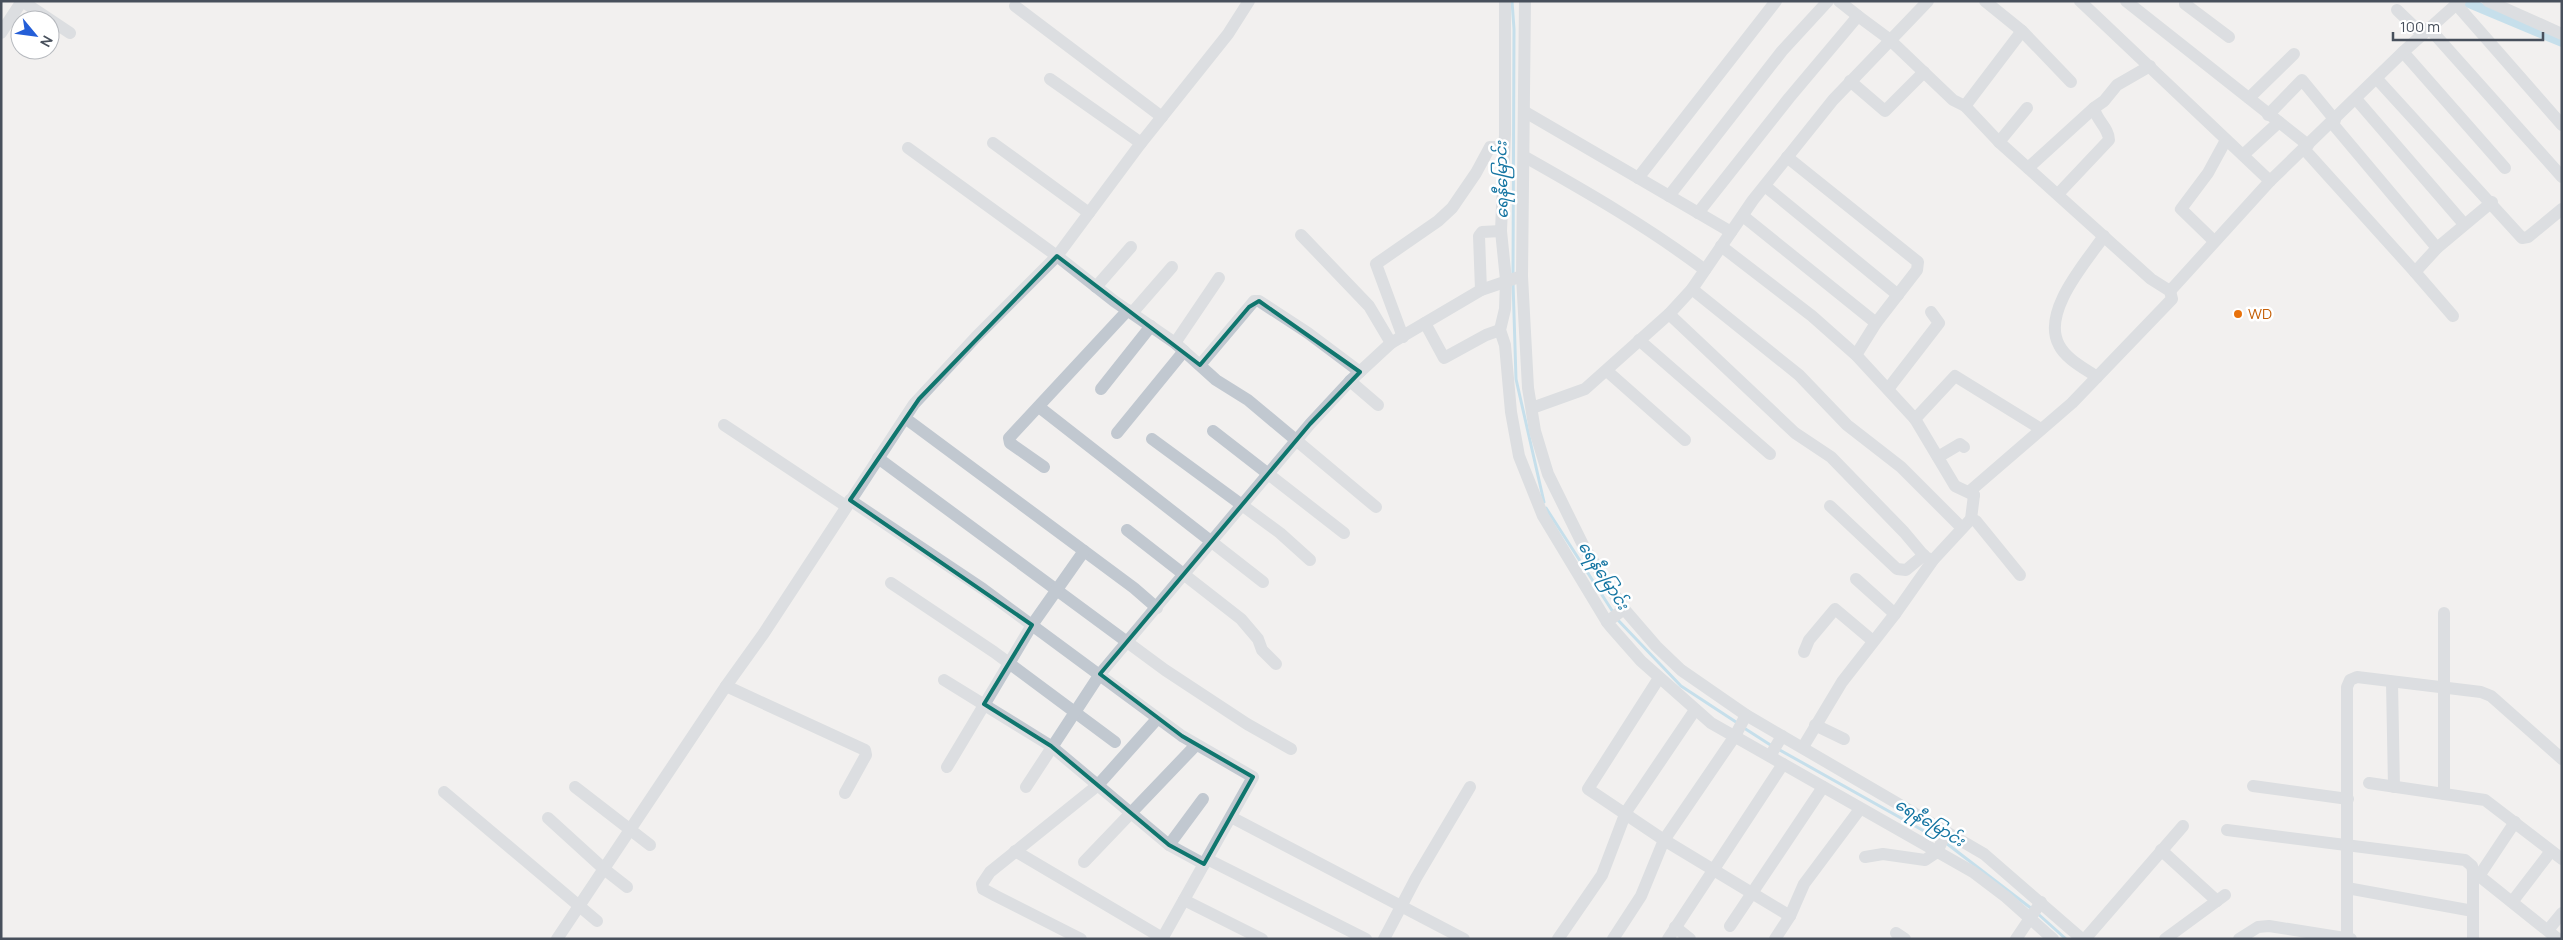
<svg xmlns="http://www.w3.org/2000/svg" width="2563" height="940" font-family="Manrope,'Noto Sans Myanmar',sans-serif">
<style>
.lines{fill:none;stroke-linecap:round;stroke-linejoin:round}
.stream{stroke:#90cbe7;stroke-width:3}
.canal{stroke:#90cbe7;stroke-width:10}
.minor{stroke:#c1c8d0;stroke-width:12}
.marked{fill:none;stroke:#0f766e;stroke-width:4;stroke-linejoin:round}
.food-dot{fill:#e8710a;stroke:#fff;stroke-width:2}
.labels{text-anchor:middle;stroke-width:5;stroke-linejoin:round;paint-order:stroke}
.food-label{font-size:15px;fill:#c56008;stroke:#fff;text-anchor:start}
.water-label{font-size:16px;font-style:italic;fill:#1575a2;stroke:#fff}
</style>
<rect width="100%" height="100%" fill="#f2f0ef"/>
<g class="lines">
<g class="stream">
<path d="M1512,1L1514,29L1513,276"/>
<path d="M1513,282L1516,379L1544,502"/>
<path d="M1546,508L1613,612"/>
<path d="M1616,618L1681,686L1739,724"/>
<path d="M1744,728L1772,746"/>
<path d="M1778,749L1940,840"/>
<path d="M1946,843L2032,909"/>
<path d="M2037,913L2066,939"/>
</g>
<path class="canal" d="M2464,1L2562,42"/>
<g class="minor">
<path d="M22,1L70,33"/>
<path d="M1249,1L1228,34L1141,143L1057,256L1114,301L1175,343L1216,380L1248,400L1376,507"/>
<path d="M1505,1V134L1501,231L1506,280L1505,309L1500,330L1505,345L1511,412L1519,456L1543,516L1607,622"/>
<path d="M1525,1L1522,276L1528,388L1535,431L1548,474L1584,547L1624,609L1656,646L1681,670L1746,715L1984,854L2082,939"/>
<path d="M1839,1L1858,16"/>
<path d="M1985,1L2022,31L2071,82"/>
<path d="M2080,1L2270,181"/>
<path d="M2126,1L2308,145"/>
<path d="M2186,1L2185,4L2229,37"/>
<path d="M2488,1L2562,34"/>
<path d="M2456,4L2562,125"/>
<path d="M1015,6L1162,117"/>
<path d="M2397,10L2422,34"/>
<path d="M2429,28L2562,177"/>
<path d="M1,33L22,1"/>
<path d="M2403,52L2505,168"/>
<path d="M1050,79L1141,143"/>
<path d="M2377,79L2522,238L2528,237L2562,209"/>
<path d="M1850,81L1885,111L1924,72"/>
<path d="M2249,98L2294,54"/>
<path d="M2356,99L2464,224"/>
<path d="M1965,106L2022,31"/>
<path d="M1525,112L1731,232"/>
<path d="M2268,115L2302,80L2335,120"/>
<path d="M2332,123L2437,248"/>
<path d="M1999,142L2027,108"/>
<path d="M993,143L1089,213"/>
<path d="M2304,149L2415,272L2437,248L2492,202"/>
<path d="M2243,155L2279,122"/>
<path d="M1525,157C1587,192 1648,227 1705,270"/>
<path d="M1787,157L1918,262L1917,270L1876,323L1856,355"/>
<path d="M2028,168L2094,108"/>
<path d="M1638,178L1776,1"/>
<path d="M1765,186L1898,295"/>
<path d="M2058,194L2109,140C2109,128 2096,120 2094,108L2104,101L2117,85L2150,66"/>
<path d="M1669,196L1782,51L1828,1"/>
<path d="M1698,213L1789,98L1858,16L1889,39L1953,100L1965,106L1999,142L2151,279L2170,291L2172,299L2072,403L1970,491L1974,495L1971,519L1933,560L1895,614L1842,682L1803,747"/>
<path d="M1743,216L1876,323"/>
<path d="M1301,235L1369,306L1391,343"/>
<path d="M2214,241L2181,209L2208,173L2226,140"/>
<path d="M1721,246L1812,316L1856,355L1915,419L1955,486L1974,495"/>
<path d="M2415,272L2453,316"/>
<path d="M1096,287L1131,247"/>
<path d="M1692,289L1799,375L1847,425L1901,467L1961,527"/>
<path d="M1481,290L1479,236L1482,232L1501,231"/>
<path d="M2170,291L2270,181L2403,52L2460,1"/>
<path d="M1132,313L1172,267"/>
<path d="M1669,314L1795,433L1831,457L1904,532L1925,557L1933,560"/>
<path d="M1425,323L1444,358L1486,335L1500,330"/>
<path d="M1403,337L1376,264L1438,221L1452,208L1476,173L1490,147H1503"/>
<path d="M1639,340L1770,454"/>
<path d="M1175,343L1219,278"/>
<path d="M1200,365L1249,307L1254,301H1259L1308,333L1360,372"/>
<path d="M1607,371L1685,440"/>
<path d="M2097,377C2084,368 2066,359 2059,345C2041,312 2086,262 2104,236"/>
<path d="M1350,381L1378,405"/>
<path d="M1101,389L1151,326"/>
<path d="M1888,389L1939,323L1931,312"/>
<path d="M1039,407L1263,582"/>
<path d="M1532,408L1585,389L1669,314L1692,289L1753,200L1833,100L1928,1"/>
<path d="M905,418L1134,588L1157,608"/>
<path d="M1915,419L1955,376L2041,429"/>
<path d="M724,425L846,506"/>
<path d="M1213,431L1344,533"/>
<path d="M1117,433L1184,351"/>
<path d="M1152,439L1280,533L1310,560"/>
<path d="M1938,457L1960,444L1964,447"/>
<path d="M878,458L1165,670L1247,724L1291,749"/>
<path d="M1044,467L1010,443L1009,438L1128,310"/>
<path d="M850,500L983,589L1182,736L1253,777L1204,864"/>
<path d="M1830,506L1897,569L1906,570L1924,555"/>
<path d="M1971,519L1976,521L2020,575"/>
<path d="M1127,530L1241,619L1258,639L1262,650L1276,664"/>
<path d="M1856,579L1895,614"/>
<path d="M891,583L994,652L1115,742"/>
<path d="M1624,609L1607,622L1611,627L1641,661L1711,723L1973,872L2006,897L2053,939"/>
<path d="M2444,613V794"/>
<path d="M1804,652L1809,640L1835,609L1873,641"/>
<path d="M1659,678L1588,789L1664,840L1790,916"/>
<path d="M944,680L1051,746L1169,845L1204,864L1162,939"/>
<path d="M2392,682L2394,787"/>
<path d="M1815,725L1844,739"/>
<path d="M1770,756L1782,736"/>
<path d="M947,767L1032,625L1084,551"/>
<path d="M2369,783L2485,800L2562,859"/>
<path d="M2253,786L2348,799"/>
<path d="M575,787L650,845"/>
<path d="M1026,787L1100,674L1310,424L1350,381L1391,343L1481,290L1522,276"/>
<path d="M444,792L597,921"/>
<path d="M845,793L866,755L865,750L726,686L764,633L914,404L976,337L1057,256L908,148"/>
<path d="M1231,817L1464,939"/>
<path d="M548,818L604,869L627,887"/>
<path d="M2227,830L2465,860L2472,866L2473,871V939"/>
<path d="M1169,845L1203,799"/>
<path d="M2161,850L2217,901"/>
<path d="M1015,851L1164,939"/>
<path d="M1865,857L1883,854L1925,860L1937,852L1946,833"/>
<path d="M1207,859L1366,939"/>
<path d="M1084,862L1196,745"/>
<path d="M2473,871L2558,939"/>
<path d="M2479,876L2515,822"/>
<path d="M2347,888L2473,911"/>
<path d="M1184,900L1262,939"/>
<path d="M2512,902L2551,851"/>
<path d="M1730,926L1823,787"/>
<path d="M1675,927L1690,939"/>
<path d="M2548,930L2562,913"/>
<path d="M1896,933L1905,939"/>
<path d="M557,939L726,686"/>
<path d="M1081,939L996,896L983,889L982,884L990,872L1098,785L1157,719"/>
<path d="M1384,939L1416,878L1470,787"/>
<path d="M1558,939L1602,875L1626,812L1695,710"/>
<path d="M1613,939L1641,896L1664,840L1735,736L1746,715"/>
<path d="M1668,939L1783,764"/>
<path d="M1775,939L1790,916L1804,884L1860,809"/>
<path d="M2016,939L2041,902"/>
<path d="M2085,939L2183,826"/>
<path d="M2165,939L2225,895"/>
<path d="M2239,939L2258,927L2269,926L2351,939"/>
<path d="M2347,939V687L2350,680L2357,677L2481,692L2491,696L2562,759"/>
</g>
</g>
<path d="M0 0H2563V940H0ZM1057,256L1200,365L1249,307L1259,301L1360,372L1310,424L1100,674L1182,736L1253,777L1204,864L1169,845L1051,746L984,704L1032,625L850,500L919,399Z" fill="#f2f0ef" fill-opacity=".55" fill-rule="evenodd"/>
<path class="marked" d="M1057,256L1200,365L1249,307L1259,301L1360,372L1310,424L1100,674L1182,736L1253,777L1204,864L1169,845L1051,746L984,704L1032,625L850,500L919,399Z"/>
<circle class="food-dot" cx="2238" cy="314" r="5"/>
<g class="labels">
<g class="food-label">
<text x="2248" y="319">WD</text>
</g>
<g class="water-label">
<text transform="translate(1501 180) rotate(-91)" y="6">ရေနီမြောင်း</text>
<text transform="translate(1604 575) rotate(57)" y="6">ရေနီမြောင်း</text>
<text transform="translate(1930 822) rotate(31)" y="6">ရေနီမြောင်း</text>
</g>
</g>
<rect width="2563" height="940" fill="none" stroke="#48505c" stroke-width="5"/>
<g transform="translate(35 35) rotate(119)"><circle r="24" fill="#ffffff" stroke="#b6b9be"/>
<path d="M0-4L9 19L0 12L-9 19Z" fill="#245ed7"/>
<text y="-8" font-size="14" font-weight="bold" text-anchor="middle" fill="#48505c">N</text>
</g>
<path d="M2393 32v8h150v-8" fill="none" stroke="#48505c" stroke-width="2.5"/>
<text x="2400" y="32" font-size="15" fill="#48505c" stroke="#ffffff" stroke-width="4" paint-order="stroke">100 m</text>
</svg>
